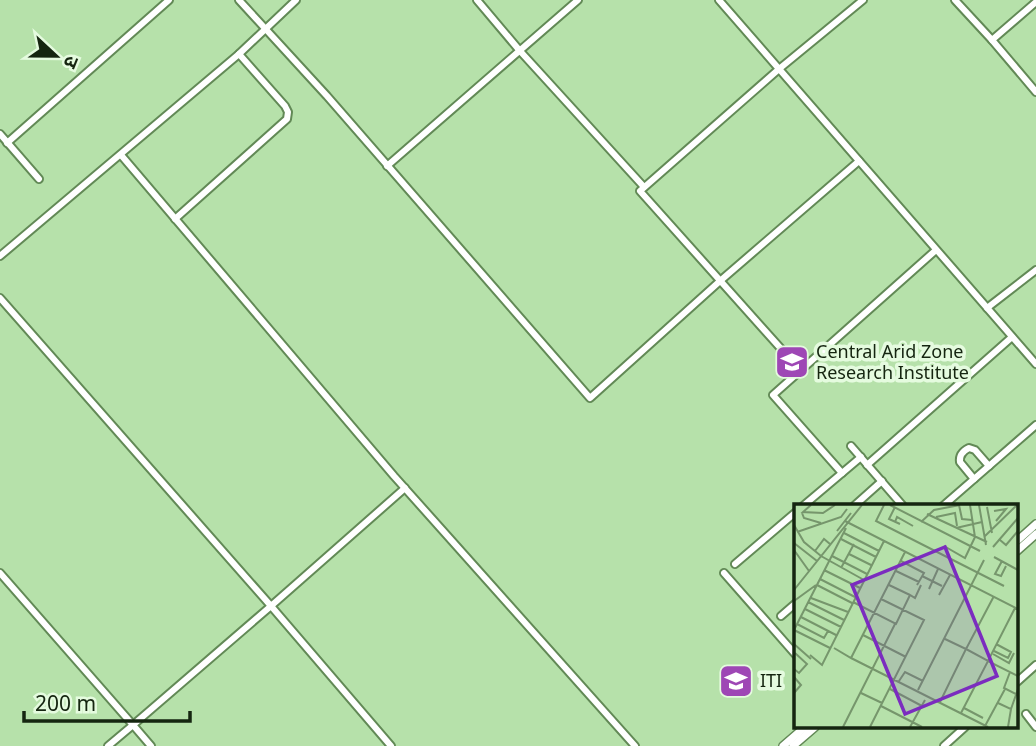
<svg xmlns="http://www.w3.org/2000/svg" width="1036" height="746" font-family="'Noto Sans','Noto Sans Devanagari',sans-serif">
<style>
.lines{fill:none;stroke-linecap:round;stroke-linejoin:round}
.minor-casing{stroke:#628956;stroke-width:10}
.tertiary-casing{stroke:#628956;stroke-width:10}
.minor{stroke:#fff;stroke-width:6}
.tertiary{stroke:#fff;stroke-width:7}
.labels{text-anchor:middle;stroke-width:7;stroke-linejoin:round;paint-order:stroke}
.poi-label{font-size:18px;fill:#152510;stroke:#e5fbdf;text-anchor:start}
.inset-road{fill:none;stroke:#76966c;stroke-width:2}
.view{fill:#7b2cbf;fill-opacity:0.15;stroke:#7b2cbf;stroke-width:3.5}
.inset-edge{fill:none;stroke:#152510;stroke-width:3.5}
</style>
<rect width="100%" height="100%" fill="#b6e1aa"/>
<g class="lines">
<g class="minor-casing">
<g id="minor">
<path d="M239,0L327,96L590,398L720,281L859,161"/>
<path d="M477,0L520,51L644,187"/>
<path d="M719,0L1036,364"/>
<path d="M955,0L992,40L1036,92"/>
<path d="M992,40L1036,2"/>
<path d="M0,134L39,179"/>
<path d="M7,143L169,0"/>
<path d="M121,155L394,476L635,746"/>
<path d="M387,166L578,0"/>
<path d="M175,219L287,119L288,112L285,106L239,54"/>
<path d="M0,256L239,54L296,0"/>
<path d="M0,298L271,606L405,488"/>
<path d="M987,308L1036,270"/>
<path d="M801,371L640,191L779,69L863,0"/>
<path d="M851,446L903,506"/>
<path d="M867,465L1012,337"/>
<path d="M842,473L773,395L936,250"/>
<path d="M974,479L960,462C959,455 963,451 969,448L975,450L989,466"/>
<path d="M803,506L861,457"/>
<path d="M854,506L882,481"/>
<path d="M943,506L1036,425"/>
<path d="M735,564L796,512"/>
<path d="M0,573L133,725L108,746"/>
<path d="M724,573L796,655"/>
<path d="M781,616L796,603"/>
<path d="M1017,682L1036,665"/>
<path d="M1026,714L1036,727"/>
<path d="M151,746L133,725L271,606L391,746"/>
<path d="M944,746L965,727"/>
</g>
</g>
<g class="tertiary-casing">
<g id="tertiary">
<path d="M1017,541L1036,524"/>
<path d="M1017,551L1036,534"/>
<path d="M783,746L805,727"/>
<path d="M793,746L815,727"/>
</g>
</g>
<use href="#minor" class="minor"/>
<use href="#tertiary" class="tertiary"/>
</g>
<defs>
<g id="university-square" transform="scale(1.75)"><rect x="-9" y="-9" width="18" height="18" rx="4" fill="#9e47b5" stroke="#e5fbdf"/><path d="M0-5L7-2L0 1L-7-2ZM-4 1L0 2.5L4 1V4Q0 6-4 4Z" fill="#fff"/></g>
</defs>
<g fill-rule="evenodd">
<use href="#university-square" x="792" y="362"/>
<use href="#university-square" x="736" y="681"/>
</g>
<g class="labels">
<g class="poi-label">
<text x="816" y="358">Central Arid Zone<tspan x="816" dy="21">Research Institute</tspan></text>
<text x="760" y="687">ITI</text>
</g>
</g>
<g transform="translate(794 504)">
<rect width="224" height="224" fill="#b6e1aa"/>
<path class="inset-road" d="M17,1L9,8L29,9L41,1M90,1L82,17L210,82M96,1L186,47M165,1L168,15L178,16M185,1L192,41M101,3L95,15L106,20M193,3L198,29M200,7L212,5L202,17M8,9L10,14L27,19M133,10L193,38M142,13L161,9L163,22M51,17L224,105M101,18L103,13L119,22M127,18L140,6L166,1M0,21L10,38L27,52L70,76M162,24L188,18M43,27L57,9M3,28L47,13L53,5M50,29L85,47M191,32L223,1M47,35L82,53M206,36L212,41L224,27M0,39L23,57M150,42L171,54L181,33L176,1M199,43L224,14M0,46L15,67M21,47L30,35L36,40M55,50L77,61M38,52L73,70M200,53L224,66M107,57L130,69L123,81M208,57L201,70L207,72L212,62M47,64L60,40M30,66L66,84M102,67L125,78M128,72L148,82M26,75L61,93M23,81L58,99M95,81L116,91M135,85L144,65M0,86L68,1M145,91L156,71M200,92L172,145L194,157L221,104M17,94L54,108M0,97L22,81M14,98L50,116M59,98L102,120L116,91L121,94L127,81M11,105L47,123M7,113L42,131M3,120L30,134L34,127M0,126L52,24M0,126L36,144M69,131L112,153M0,140L17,155M40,144L57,154L111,48M200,147L214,154L217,148L202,140M199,150L215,159L220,149M16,151L28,161L90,37M57,154L194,223M0,165L5,169L13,160L1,149M216,168L210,184L224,191M0,173L7,181L0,189M105,177L111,168L129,177M96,185L128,202M124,186L190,56M67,189L88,199M146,198L172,145L151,135M204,199L217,205L214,223M87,202L128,223M170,204L189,214M217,205L224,185M167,209L194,157L224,172M191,222L211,185M49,223L101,120M76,223L130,116L87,95M116,223L131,196"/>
<path class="view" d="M151,43L203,172L111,210L58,81Z"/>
<rect width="224" height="224" class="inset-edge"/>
</g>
<g transform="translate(56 56) rotate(112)" stroke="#e5fbdf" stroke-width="5" paint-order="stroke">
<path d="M0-5L12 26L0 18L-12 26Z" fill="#152510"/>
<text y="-10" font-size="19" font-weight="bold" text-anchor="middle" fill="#152510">उ</text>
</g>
<path d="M24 711v10h166v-10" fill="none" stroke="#152510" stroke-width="3.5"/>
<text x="35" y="711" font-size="21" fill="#152510" stroke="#e5fbdf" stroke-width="5" paint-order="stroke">200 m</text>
</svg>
